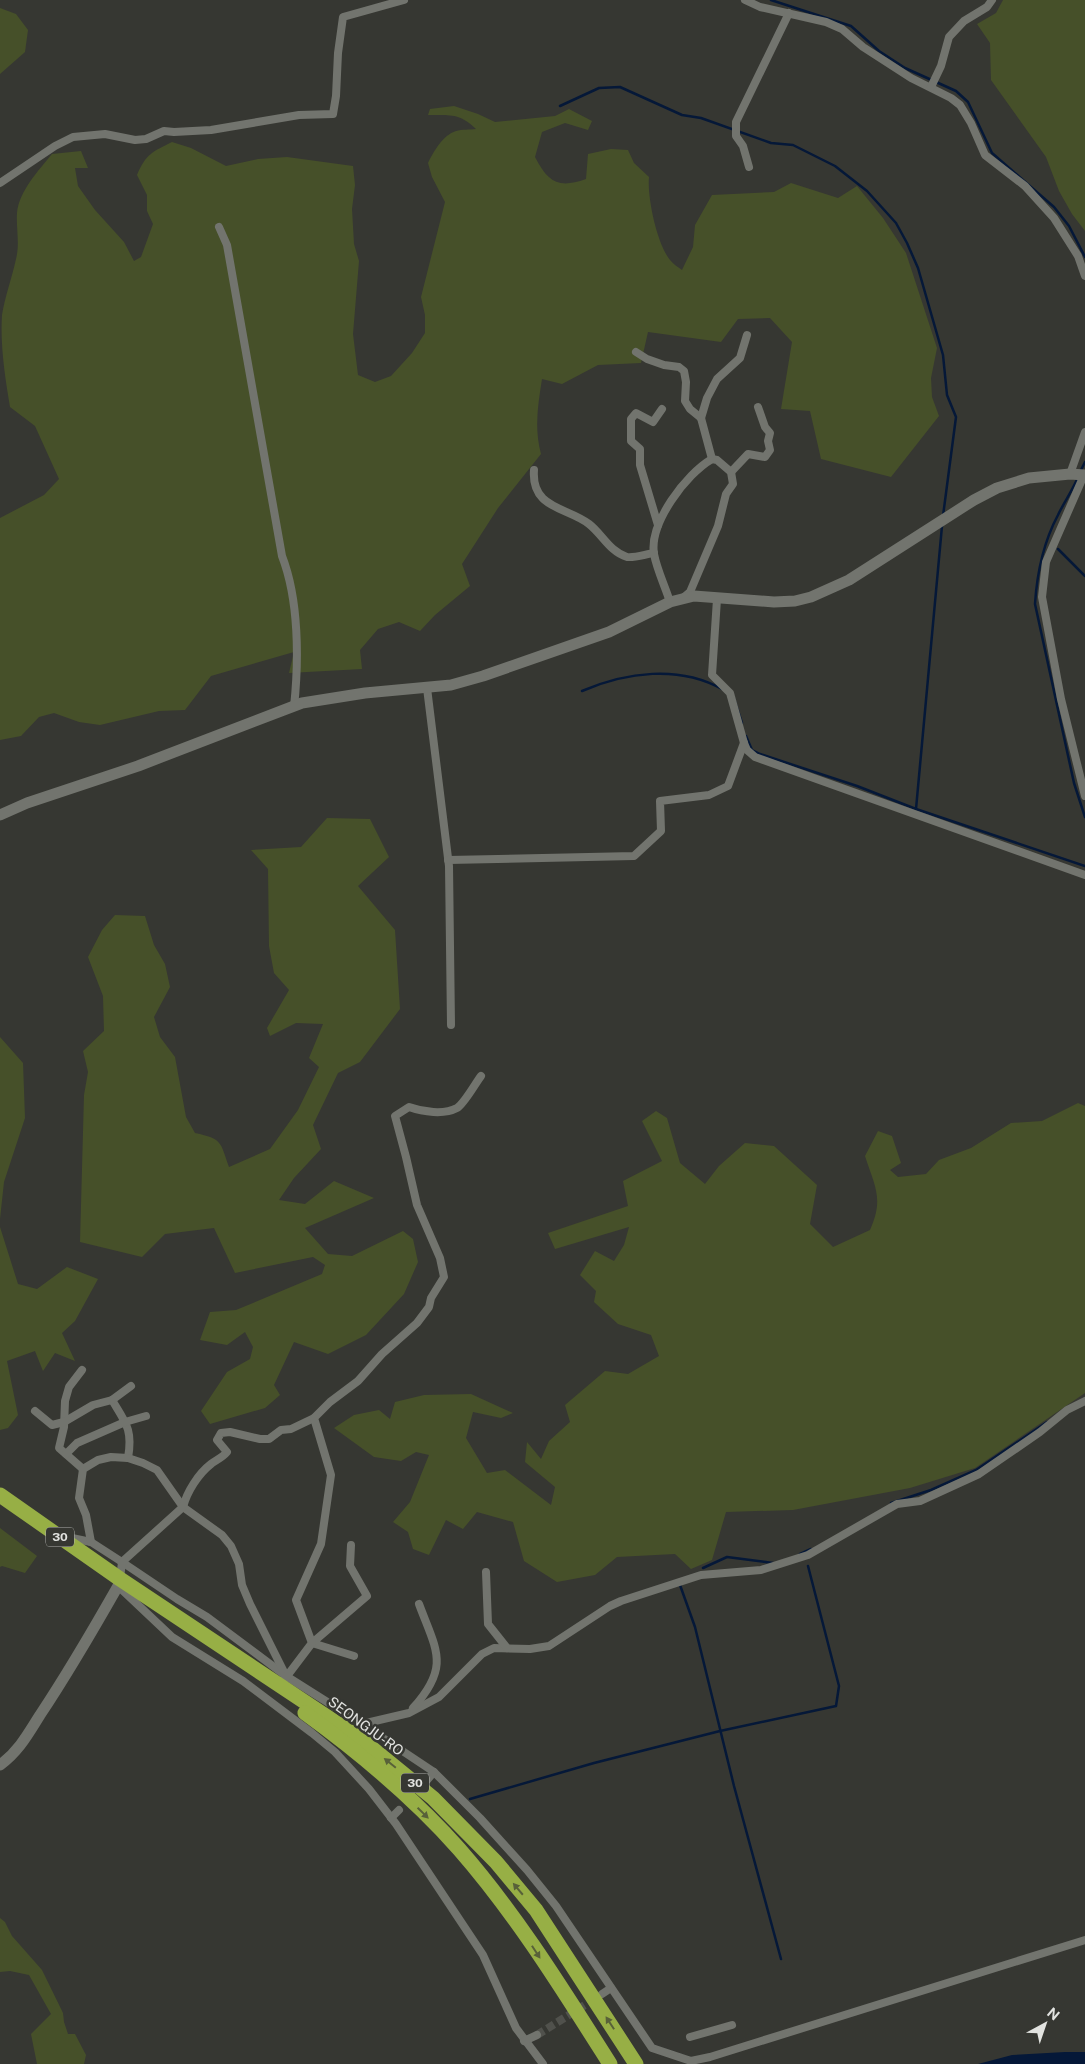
<svg xmlns="http://www.w3.org/2000/svg" width="1085" height="2064" font-family="'Public Sans',sans-serif">
<style>
.green{fill:#465029}
.water{fill:#051838}
.lines{fill:none;stroke-linecap:round;stroke-linejoin:round}
.stream{stroke:#051838;stroke-width:2.5}
.street-tunnel{stroke:#50514c;stroke-width:8;stroke-dasharray:8 4;stroke-linecap:butt}
.street{stroke:#72746e;stroke-width:8}
.secondary{stroke:#72746e;stroke-width:11}
.highway{stroke:#97af45;stroke-width:15}
.oneway{fill:#586139}
.labels{text-anchor:middle;stroke-width:5;stroke-linejoin:round;paint-order:stroke}
.shield{fill:#363732;stroke:#aeafac;stroke-width:1}
.shield-label{font-size:12px;font-weight:bold;fill:#e2e3e0}
.street-label{font-size:14px;fill:#e2e3e0;stroke:#363732}
</style>
<rect width="100%" height="100%" fill="#363732"/>
<g class="green">
<path d="M1003,0H1085V231L1072,214L1059,191L1046,157L991,80L990,43L977,24L996,13Z"/>
<path d="M0,8L16,14L28,30L25,52L0,74Z"/>
<path d="M454,106L478,114L495,122L555,116L569,109L592,121L588,130L565,123L542,132L535,157C548,182 558,189 586,179L588,154L611,149L628,150L634,163L649,177C647,197 657,244 670,260C673,264 678,267 682,270L693,247L695,225L712,195L774,192L791,183L838,198L857,186L883,218L906,253L937,348L931,378L932,397L939,416L891,477L821,459L810,411L781,409L792,342L770,318L738,319L721,342L648,332L641,363L598,365L562,384L542,379C538,405 534,428 541,454L498,508L462,564L470,586L435,615L420,631L399,622L378,629L360,650L362,669L289,673L294,652L211,676L185,710L159,711L100,725L79,722L54,713L39,717L21,736L0,740V518L44,495L59,479L35,426L10,407C5,377 0,345 2,315C5,296 12,278 16,259C20,244 16,228 17,213C19,191 39,170 52,154L81,151L88,168H75L78,186L95,210L124,242L134,261L141,257L153,224L147,211V195L137,175C146,154 152,152 172,142L191,148L226,166L258,159L287,157L353,166L355,185L352,209L354,244L359,261L353,334L358,375L375,382L391,376L412,353L425,333V315L421,297L445,202L432,177L428,163C434,151 443,135 456,131C462,129 470,130 476,129C460,113 450,115 428,115L430,109Z"/>
<path d="M327,818L370,819L389,857L358,886L395,930L400,1009L360,1062L338,1073L313,1125L321,1149L294,1178L279,1200L305,1204L334,1181L374,1198L305,1228L328,1254L352,1256L403,1231L413,1239L418,1262L404,1294L366,1335L328,1354L294,1342L274,1385L280,1395L265,1408L210,1424L201,1411L227,1372L250,1359L253,1347L245,1332L227,1345L200,1340L210,1312L236,1310L322,1274L325,1265L313,1257L235,1273L214,1228L165,1234L142,1257L80,1242L84,1095L88,1072L83,1051L104,1031L103,996L88,957L102,930L115,915L145,916L154,945L165,964L170,987L154,1017L160,1037L175,1057L186,1117L195,1133C223,1139 220,1142 229,1167L270,1149L298,1110L319,1067L309,1058L323,1024L296,1023L270,1036L267,1028L289,990L274,973L269,946L268,869L251,850L301,847Z"/>
<path d="M0,1037L23,1063L25,1118L4,1182L0,1219Z"/>
<path d="M1078,1103L1085,1106V1393L975,1468L910,1488L793,1510L726,1512L712,1560L691,1569L675,1554L617,1557L595,1575L557,1582L524,1561L513,1522L477,1512L463,1529L446,1520L429,1555L413,1549L408,1532L393,1522L410,1502L429,1455L416,1452L401,1461L374,1457L334,1428L354,1415L379,1410L390,1419L395,1402L424,1395L471,1394L513,1413L501,1418L473,1412L466,1438L487,1473L505,1470L551,1505L555,1487L525,1462L527,1442L541,1459L549,1441L570,1422L565,1405L605,1371L628,1374L659,1356L651,1335L618,1324L594,1302L596,1291L580,1275L595,1251L614,1261L624,1245L629,1227L555,1249L548,1233L628,1206L623,1181L662,1161L642,1121L656,1111L667,1118L680,1163L705,1184L719,1166L745,1143L774,1146L817,1185L810,1224L833,1247L870,1230C884,1199 875,1187 865,1156L878,1131L892,1136L901,1163L890,1170L898,1177L926,1174L939,1160L971,1148L1011,1123L1042,1121Z"/>
<path d="M0,1227L18,1284L37,1289L67,1267L98,1279L75,1321L62,1333L75,1361L55,1353L43,1371L35,1351L7,1361L18,1415L8,1428L0,1430Z"/>
<path d="M0,1528L37,1556L25,1573L2,1566L0,1567Z"/>
<path d="M0,1918L5,1922L12,1936L42,1970L63,2013L64,2022L68,2034H75L86,2055L84,2064H37L31,2034L51,2014L29,1975L10,1971L0,1972Z"/>
</g>
<path class="water" d="M1065,2052H1085V2064H978L1012,2055Z"/>
<g class="lines">
<g class="stream">
<path d="M771,0L851,26L879,51L905,68L956,91L968,102L992,153L1054,207L1069,226L1085,257"/>
<path d="M560,106L599,88L620,87L682,115L701,118L771,143L793,145L835,166L867,191L896,223L907,243L918,268L943,355L947,395L956,417L943,516"/>
<path d="M1080,472L1085,462"/>
<path d="M1078,477C1073,490 1064,502 1058,515C1043,543 1037,573 1035,604L1074,783L1085,817"/>
<path d="M942,526L916,809L1085,866"/>
<path d="M1058,549L1085,576"/>
<path d="M582,691C626,672 679,665 722,689"/>
<path d="M733,696L742,723"/>
<path d="M746,736L752,750L760,754L857,786L916,809"/>
<path d="M891,1503L931,1490L976,1470L1047,1422"/>
<path d="M800,1554L811,1549"/>
<path d="M703,1568L727,1557L773,1563"/>
<path d="M680,1585L695,1627L734,1786L781,1959"/>
<path d="M470,1799L594,1763L720,1731L836,1706L839,1686L808,1566"/>
</g>
<path class="street-tunnel" d="M537,2035L596,1998"/>
<g class="street">
<path d="M745,0L760,7L826,22L842,29L863,47L911,78L951,98L960,105L971,123L985,155L1025,186L1054,218L1078,256L1085,276"/>
<path d="M931,87L941,66L949,37L964,21L987,7L992,0"/>
<path d="M749,167L743,146L736,136V122L789,13"/>
<path d="M0,183L55,146L73,137L105,134L135,140L146,139L164,131L174,132L211,130L299,115L333,114L336,96L338,53L343,17L404,0"/>
<path d="M219,227L227,245L282,556C299,600 299,660 294,707"/>
<path d="M636,352L647,359L664,365L679,367L684,371L686,382L685,401L690,409L701,418L712,459L717,460L731,472L733,484L726,494L718,526L690,592L684,597"/>
<path d="M701,418L707,398L717,379L740,358L747,335"/>
<path d="M534,470C531,509 567,507 589,524C602,534 610,552 627,557C635,558 646,554 654,553"/>
<path d="M731,472L748,454L765,457L770,450L768,441L770,433L765,427L758,407"/>
<path d="M1070,474L1085,432"/>
<path d="M1084,475L1046,562L1042,597L1061,699L1085,796"/>
<path d="M658,525L640,465V449L631,441V419L636,413L653,422L662,409"/>
<path d="M717,599L712,675L730,693L744,743L747,750L755,757L1085,875"/>
<path d="M670,602C665,586 657,570 654,554C649,523 686,474 712,459"/>
<path d="M427,688L449,866L451,1025"/>
<path d="M448,860L634,856L661,831L660,801L709,795L728,786L744,743"/>
<path d="M82,1370L69,1387L65,1401L64,1427L59,1448L83,1469"/>
<path d="M112,1400C126,1423 133,1430 128,1458"/>
<path d="M35,1411L52,1425L64,1422L93,1405L112,1400L131,1386"/>
<path d="M66,1454L77,1443L125,1422L146,1416"/>
<path d="M67,1537L91,1542L122,1562L177,1599L207,1617L286,1676L362,1724L409,1713L439,1697L482,1654L494,1648L530,1649L549,1646L610,1606L621,1601L701,1575L761,1570L808,1555L897,1504L920,1501L979,1474L1040,1432L1067,1410L1085,1401"/>
<path d="M91,1542L86,1515L79,1498L83,1469L98,1460L111,1457L128,1458L143,1463L157,1470L183,1507L222,1535L231,1546L239,1564L242,1585L250,1604L285,1674"/>
<path d="M351,1545L350,1566L367,1596L312,1643L354,1656"/>
<path d="M486,1572L488,1624L507,1648"/>
<path d="M120,1579L122,1562L183,1507C187,1492 198,1474 211,1464C216,1460 222,1458 227,1452L217,1440L221,1433L230,1432L260,1439H269L281,1430L291,1429L314,1418"/>
<path d="M118,1586L172,1637L243,1681L312,1733L335,1752L369,1789L396,1824L483,1955L516,2028L543,2064"/>
<path d="M284,1680L312,1643L296,1600L321,1544L331,1475L314,1418L330,1402L358,1381L382,1354L417,1323L429,1307L431,1298L444,1277L440,1258L417,1205L406,1157L395,1116L409,1107C423,1112 444,1115 457,1108C464,1104 475,1084 481,1076"/>
<path d="M413,1708C451,1666 436,1650 419,1604"/>
<path d="M362,1724L434,1772L480,1818L527,1870L556,1906L652,2048L691,2061L710,2057L1085,1940"/>
<path d="M427,1780L434,1772"/>
<path d="M391,1818L399,1810"/>
<path d="M602,1994L611,1988"/>
<path d="M690,2037L732,2025"/>
<path d="M524,2041L537,2035"/>
</g>
<g class="secondary">
<path d="M0,815L27,803L138,766L302,703L365,693L451,685L483,676L609,632L670,602L694,596L774,602L795,601L811,597L849,580L974,500L997,488L1029,478L1070,474L1085,475"/>
<path d="M0,1765C19,1751 28,1734 40,1715C68,1673 93,1630 118,1586L120,1579"/>
</g>
<g class="highway">
<path d="M0,1495L120,1579L362,1740L433,1798L496,1862L536,1910L636,2064"/>
<path d="M305,1713C360,1753 414,1798 459,1849C516,1914 563,1990 610,2064"/>
</g>
</g>
<defs><path id="oneway-solid" d="M-6-.8H1V-3.2L6.5 0L1 3.2V.8H-6Z" transform="scale(1.25)"/></defs>
<g class="oneway">
<use href="#oneway-solid" transform="translate(390 1763) rotate(-141)"/>
<use href="#oneway-solid" transform="translate(423 1813) rotate(44)"/>
<use href="#oneway-solid" transform="translate(518 1889) rotate(-130)"/>
<use href="#oneway-solid" transform="translate(536 1952) rotate(57)"/>
<use href="#oneway-solid" transform="translate(610 2023) rotate(-123)"/>
</g>
<g class="labels">
<g class="shield">
<rect x="46" y="1527.5" width="28" height="19" rx="4"/>
<rect x="401" y="1773.5" width="28" height="19" rx="4"/>
</g>
<g class="shield-label">
<text x="60" y="1541">30</text>
<text x="415" y="1787">30</text>
</g>
<g class="street-label">
<text transform="translate(366 1726) rotate(36)" y="5">SEONGJU-RO</text>
</g>
</g>
<g transform="translate(1045 2024) rotate(40)" stroke="#363732" stroke-width="4" paint-order="stroke">
<path d="M0-4L9 19L0 12L-9 19Z" fill="#e2e3e0"/>
<text y="-8" font-size="14" font-weight="bold" text-anchor="middle" fill="#e2e3e0">N</text>
</g>
</svg>
